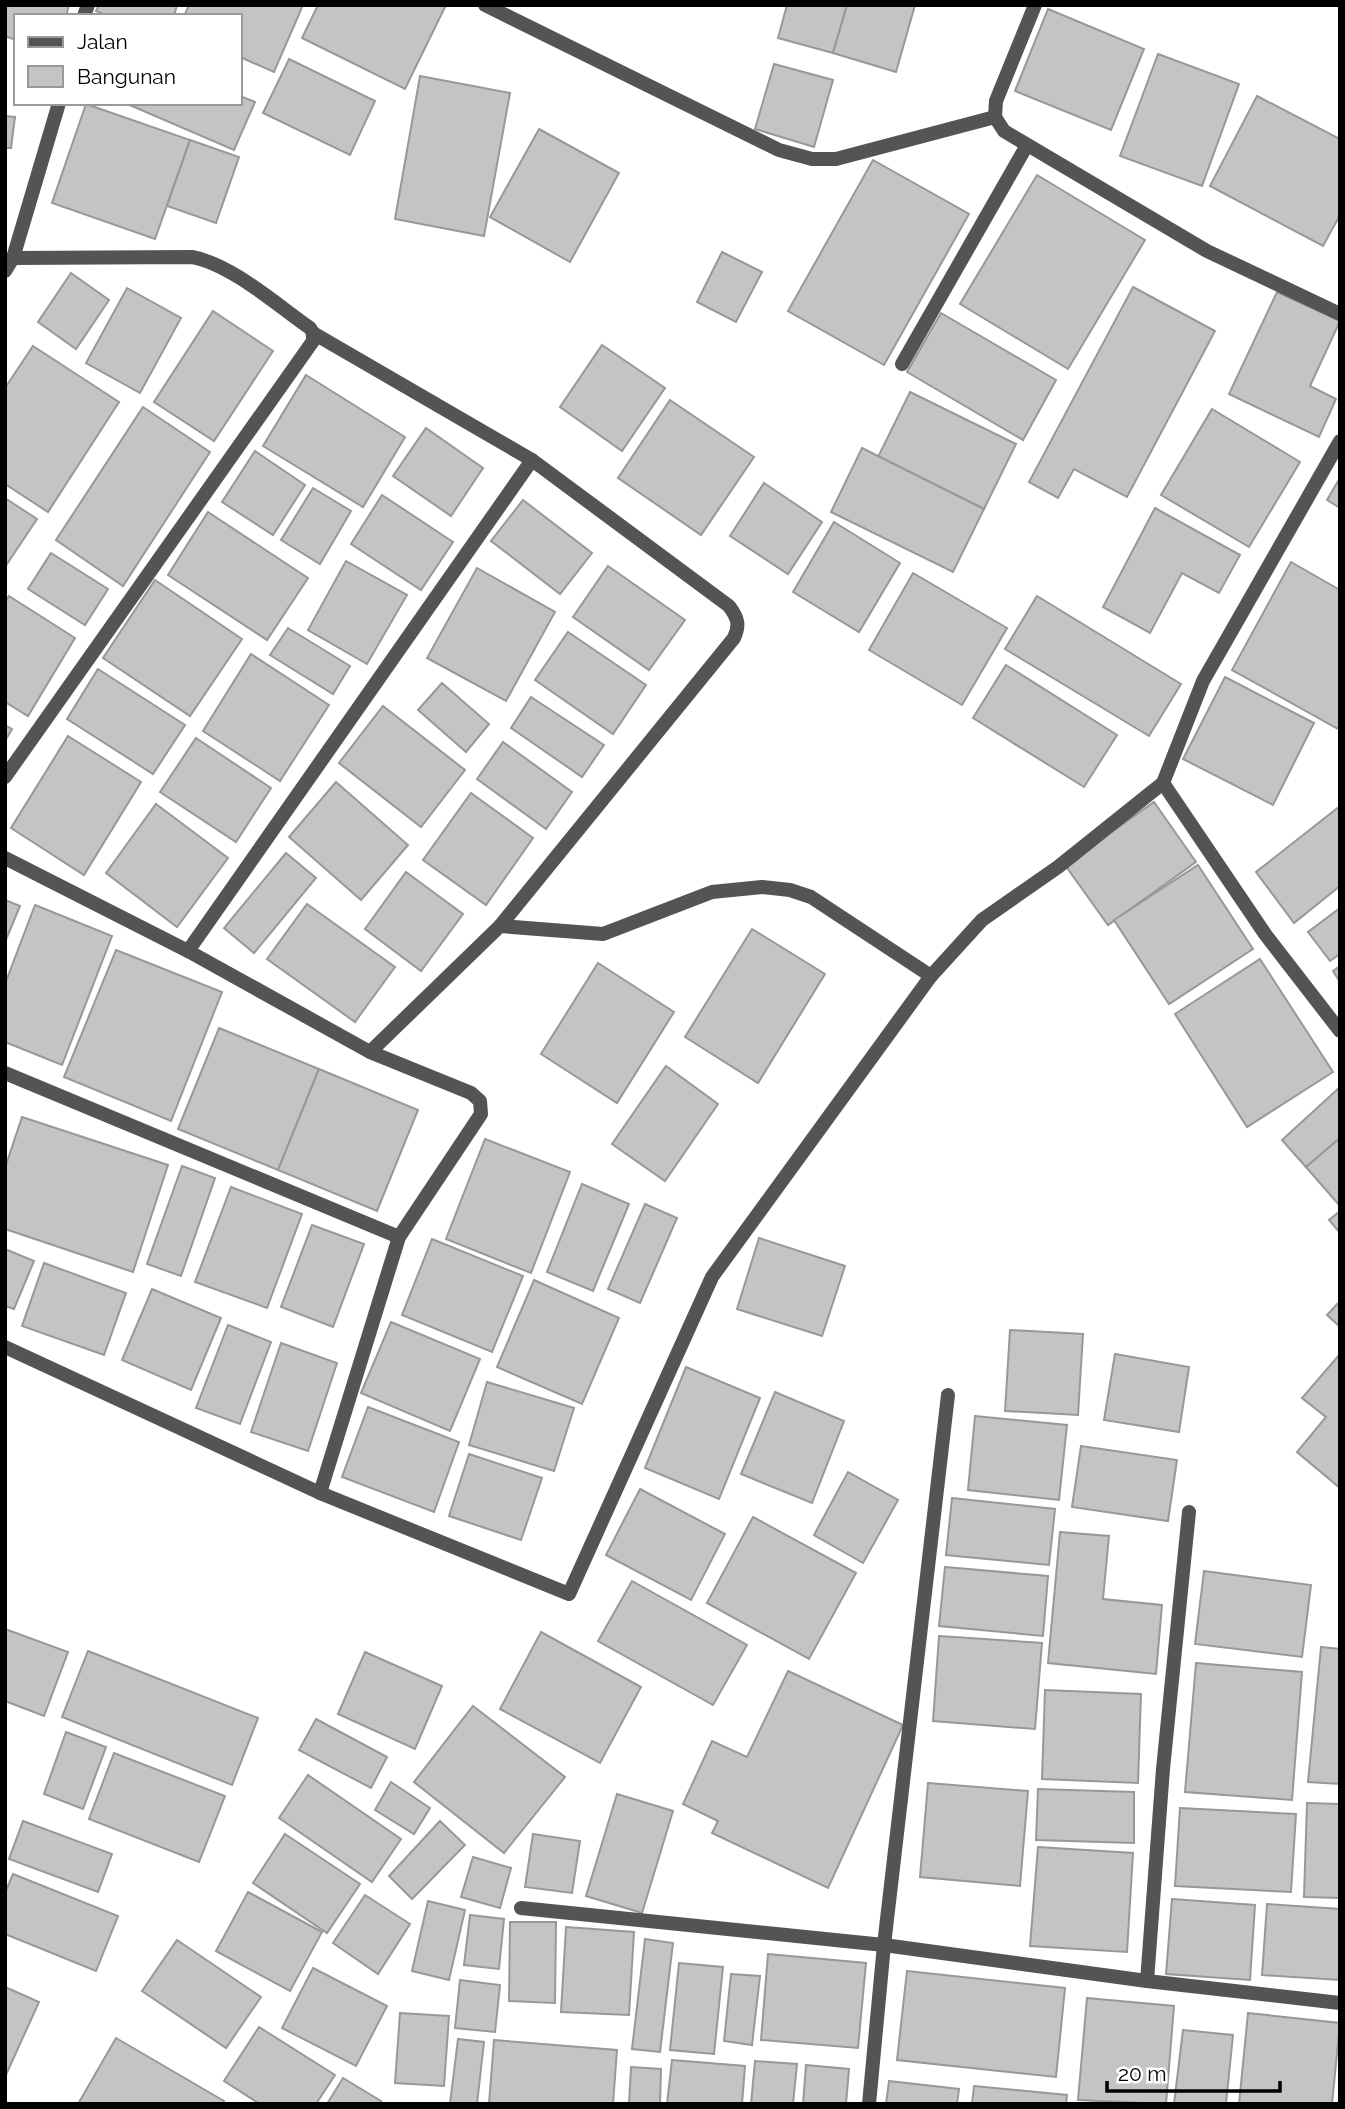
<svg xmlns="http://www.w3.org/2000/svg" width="1345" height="2109" font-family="Raleway,sans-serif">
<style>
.building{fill:#c4c4c4;stroke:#989898;stroke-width:2}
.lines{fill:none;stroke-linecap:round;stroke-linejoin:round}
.minor{stroke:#545454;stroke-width:14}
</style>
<rect width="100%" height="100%" fill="#fff"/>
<g class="building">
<path d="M5,5H69L66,16H16V40L5,36Z"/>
<path d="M99,5H177L174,16H108L96,11Z"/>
<path d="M189,5H303L274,72L240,57V16H184Z"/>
<path d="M318,5H446L405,89L302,38Z"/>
<path d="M787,5H847L833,53L778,38Z"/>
<path d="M847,5H915L896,72L833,53Z"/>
<path d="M1048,9L1144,49L1111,130L1015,91Z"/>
<path d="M1158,54L1239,84L1202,186L1120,156Z"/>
<path d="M289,59L375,101L350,155L263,113Z"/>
<path d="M774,64L833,80L814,147L755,129Z"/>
<path d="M420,76L510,93L484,236L395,219Z"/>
<path d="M240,96L255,102L234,150L125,103H240Z"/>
<path d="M1257,96L1340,139V215L1323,246L1210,186Z"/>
<path d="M86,104L190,140L155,239L52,203Z"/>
<path d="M5,116L15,117L11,148H5Z"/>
<path d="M539,129L619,173L570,262L490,217Z"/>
<path d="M190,140L239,157L216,223L167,206Z"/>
<path d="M873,160L969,214L884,365L788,311Z"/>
<path d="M1037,175L1145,240L1068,369L960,304Z"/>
<path d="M722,252L762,272L736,322L697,302Z"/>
<path d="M71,273L109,300L76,349L38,322Z"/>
<path d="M1133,287L1215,331L1127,497L1074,469L1058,498L1029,482Z"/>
<path d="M127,288L181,318L140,393L86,363Z"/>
<path d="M1277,292L1340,321L1310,386L1336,399L1319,437L1229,394Z"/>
<path d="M213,311L273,351L214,441L154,402Z"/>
<path d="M941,313L1056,380L1023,440L907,372Z"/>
<path d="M602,345L665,388L622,451L560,407Z"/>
<path d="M33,346L119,402L48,512L5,484V388Z"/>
<path d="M306,375L405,437L363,507L263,446Z"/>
<path d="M910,392L1016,444L984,509L878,457Z"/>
<path d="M670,400L754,457L701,535L618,478Z"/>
<path d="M143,407L210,452L123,586L56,540Z"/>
<path d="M1212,409L1300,462L1249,547L1161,495Z"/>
<path d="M426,428L483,468L451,516L393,476Z"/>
<path d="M862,448L984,509L953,572L831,512Z"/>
<path d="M255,451L305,485L273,535L222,502Z"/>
<path d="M1340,478V508L1327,500Z"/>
<path d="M764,483L822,522L788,574L730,536Z"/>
<path d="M313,488L351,511L320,564L281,540Z"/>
<path d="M382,495L453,542L421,590L351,544Z"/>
<path d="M5,498L37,519L5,567Z"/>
<path d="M523,500L592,553L560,594L491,541Z"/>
<path d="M1155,508L1240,555L1219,593L1182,573L1150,633L1103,607Z"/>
<path d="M208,512L308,578L267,640L168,575Z"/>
<path d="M834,522L900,563L859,632L793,592Z"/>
<path d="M51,553L108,589L85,625L28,589Z"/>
<path d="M346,561L407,595L367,664L308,630Z"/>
<path d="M1291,562L1340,590V730L1232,670Z"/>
<path d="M608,566L685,620L649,670L573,617Z"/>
<path d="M477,568L555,612L506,701L427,658Z"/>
<path d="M913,573L1007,628L962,705L869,650Z"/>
<path d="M155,580L242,639L190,716L103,658Z"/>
<path d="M9,596L75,638L28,716L5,702V602Z"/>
<path d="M1037,596L1181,684L1149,736L1005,649Z"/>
<path d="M288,628L350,666L333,694L270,655Z"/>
<path d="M568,632L646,685L613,734L535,680Z"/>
<path d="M251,654L329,705L280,781L203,731Z"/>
<path d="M1006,665L1117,735L1084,787L973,718Z"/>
<path d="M98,669L185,725L153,774L67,719Z"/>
<path d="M1225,677L1314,723L1273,805L1183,759Z"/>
<path d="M442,683L489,724L466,752L418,710Z"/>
<path d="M531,697L604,745L582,777L511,728Z"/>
<path d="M383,706L465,770L421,827L339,763Z"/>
<path d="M5,725L12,729L5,741Z"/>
<path d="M68,736L141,782L84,875L11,828Z"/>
<path d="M196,738L271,788L236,842L160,792Z"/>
<path d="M503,742L572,792L546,829L477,779Z"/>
<path d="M336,782L408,845L361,900L289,837Z"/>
<path d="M471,793L533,838L486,905L423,860Z"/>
<path d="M1154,802L1196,862L1108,925L1065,865Z"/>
<path d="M156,804L228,858L177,927L106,873Z"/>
<path d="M1340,806V886L1294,923L1256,872Z"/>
<path d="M286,853L316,878L254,953L224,928Z"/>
<path d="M1198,865L1253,949L1169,1004L1114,920Z"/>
<path d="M406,872L463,914L421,971L365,929Z"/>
<path d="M5,900L20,906L5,942Z"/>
<path d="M307,904L395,967L355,1022L267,959Z"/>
<path d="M35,905L112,936L62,1065L5,1042V984Z"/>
<path d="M1340,908V954L1330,961L1308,932Z"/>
<path d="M752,929L825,974L758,1083L685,1037Z"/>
<path d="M116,950L222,992L171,1121L64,1077Z"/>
<path d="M1260,959L1333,1072L1247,1127L1175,1014Z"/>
<path d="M598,963L674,1012L617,1103L541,1054Z"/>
<path d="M1340,966V982L1333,971Z"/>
<path d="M219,1028L319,1069L278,1170L178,1129Z"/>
<path d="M666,1066L718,1104L665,1181L612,1144Z"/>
<path d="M319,1069L418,1110L377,1211L278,1170Z"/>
<path d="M1340,1087V1138L1306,1167L1282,1140Z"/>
<path d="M22,1117L168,1165L133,1272L5,1229V1168Z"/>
<path d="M1340,1138V1206L1306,1167Z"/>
<path d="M485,1139L570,1172L531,1273L446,1239Z"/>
<path d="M182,1166L215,1178L181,1276L147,1264Z"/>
<path d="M582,1184L629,1204L593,1291L547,1272Z"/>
<path d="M231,1187L302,1214L267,1308L195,1282Z"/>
<path d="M645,1204L677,1218L640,1303L608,1289Z"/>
<path d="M1340,1211V1233L1329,1220Z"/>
<path d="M312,1225L364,1244L333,1327L281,1307Z"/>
<path d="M759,1238L845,1266L822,1336L737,1309Z"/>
<path d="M432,1239L523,1276L492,1352L402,1315Z"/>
<path d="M5,1249L34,1261L14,1309L5,1306Z"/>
<path d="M44,1263L126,1293L104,1355L22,1326Z"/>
<path d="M534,1280L619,1318L582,1404L497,1367Z"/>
<path d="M152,1289L221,1318L191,1390L122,1360Z"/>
<path d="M1340,1301V1327L1327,1315Z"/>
<path d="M391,1322L480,1359L450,1431L361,1393Z"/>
<path d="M228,1325L271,1342L240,1424L196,1408Z"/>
<path d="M1010,1330L1083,1334L1078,1415L1005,1411Z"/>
<path d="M281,1343L337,1363L308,1451L251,1432Z"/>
<path d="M1115,1354L1189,1367L1179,1432L1104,1420Z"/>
<path d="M1340,1354V1488L1297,1452L1326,1417L1302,1398Z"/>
<path d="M686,1367L760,1398L719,1499L645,1468Z"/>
<path d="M487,1382L574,1408L554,1471L469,1445Z"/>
<path d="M775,1392L844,1421L812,1503L741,1474Z"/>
<path d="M368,1407L459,1442L434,1512L342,1477Z"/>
<path d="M975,1416L1067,1425L1059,1500L968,1490Z"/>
<path d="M1081,1446L1177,1460L1168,1521L1072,1507Z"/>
<path d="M469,1454L542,1478L521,1540L449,1516Z"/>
<path d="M848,1472L898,1500L863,1563L814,1535Z"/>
<path d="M640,1489L725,1534L691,1600L606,1555Z"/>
<path d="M952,1498L1055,1509L1049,1565L946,1555Z"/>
<path d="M753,1517L856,1573L809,1659L707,1603Z"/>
<path d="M1060,1532L1109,1536L1103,1599L1162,1605L1156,1674L1048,1663Z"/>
<path d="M945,1567L1048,1576L1043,1636L939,1626Z"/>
<path d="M1204,1571L1311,1585L1302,1657L1195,1644Z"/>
<path d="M632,1581L747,1645L713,1705L598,1641Z"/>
<path d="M5,1629L68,1652L44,1716L5,1701Z"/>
<path d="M541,1632L641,1687L600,1763L500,1709Z"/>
<path d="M939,1636L1042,1643L1035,1729L933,1721Z"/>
<path d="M1321,1647L1340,1649V1784L1308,1782Z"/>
<path d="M88,1651L258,1718L232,1785L62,1717Z"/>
<path d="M365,1652L442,1686L415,1749L338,1714Z"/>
<path d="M1196,1663L1302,1672L1292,1800L1185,1792Z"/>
<path d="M788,1671L903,1725L828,1888L712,1833L718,1821L683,1804L712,1741L747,1757Z"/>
<path d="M1045,1690L1141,1694L1138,1783L1042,1779Z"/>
<path d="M473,1706L565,1777L504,1853L414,1782Z"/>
<path d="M316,1719L387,1757L371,1788L299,1750Z"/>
<path d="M66,1732L106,1747L83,1809L44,1794Z"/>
<path d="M114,1753L225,1796L199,1862L89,1819Z"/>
<path d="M308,1775L401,1839L372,1882L279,1818Z"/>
<path d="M391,1782L430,1808L414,1834L375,1810Z"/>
<path d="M928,1783L1028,1791L1020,1886L920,1877Z"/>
<path d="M1038,1789L1134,1792V1843L1036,1840Z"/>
<path d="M617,1794L673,1811L642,1913L586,1896Z"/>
<path d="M1307,1803L1340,1804V1898L1304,1897Z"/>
<path d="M1180,1808L1296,1814L1291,1892L1175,1886Z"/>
<path d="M23,1821L112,1854L98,1892L9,1859Z"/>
<path d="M440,1821L465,1845L412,1899L389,1876Z"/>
<path d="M285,1834L360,1884L327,1933L253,1883Z"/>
<path d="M533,1834L580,1841L572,1893L525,1887Z"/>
<path d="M1038,1847L1133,1853L1127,1952L1030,1946Z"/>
<path d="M473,1857L511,1868L500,1908L461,1897Z"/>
<path d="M13,1874L118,1916L96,1971L5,1934V1893Z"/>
<path d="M248,1892L322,1932L290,1991L216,1951Z"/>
<path d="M365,1895L410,1924L378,1974L333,1943Z"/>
<path d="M1172,1899L1255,1905L1250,1980L1166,1974Z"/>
<path d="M428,1901L465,1910L449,1980L412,1971Z"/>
<path d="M1267,1904L1340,1909V1980L1262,1975Z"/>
<path d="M470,1915L504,1919L499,1969L464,1965Z"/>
<path d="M510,1922H556L555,2003L509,2001Z"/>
<path d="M566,1927L634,1932L629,2015L561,2012Z"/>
<path d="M645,1939L673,1943L660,2052L632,2049Z"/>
<path d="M177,1940L261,1997L226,2048L142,1991Z"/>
<path d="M768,1954L866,1963L858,2048L761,2040Z"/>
<path d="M679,1963L723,1967L714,2054L670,2050Z"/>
<path d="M313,1968L387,2006L356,2066L282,2028Z"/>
<path d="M907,1971L1065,1988L1056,2077L897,2060Z"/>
<path d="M731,1974L760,1976L752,2045L724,2041Z"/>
<path d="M460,1980L500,1985L495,2032L455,2028Z"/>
<path d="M5,1987L39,2002L5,2077Z"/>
<path d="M1087,1998L1174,2006L1166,2104L1078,2100Z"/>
<path d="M400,2013L449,2016L444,2086L395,2083Z"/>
<path d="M1248,2013L1340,2023L1332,2104H1239Z"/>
<path d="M259,2027L335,2075L316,2104H260L224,2081Z"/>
<path d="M1183,2030L1233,2035L1226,2104H1174Z"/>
<path d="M116,2038L224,2101L222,2104H78Z"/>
<path d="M458,2039L484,2042L477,2104H450Z"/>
<path d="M494,2040L617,2050L613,2104H489Z"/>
<path d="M672,2060L745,2066L742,2104H667Z"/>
<path d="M755,2061L797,2064L793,2104H751Z"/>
<path d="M806,2065L849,2069L846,2104H803Z"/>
<path d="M631,2067L661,2069L660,2104H629Z"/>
<path d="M343,2078L381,2101L379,2104H327Z"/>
<path d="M889,2081L959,2089L957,2104H886Z"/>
<path d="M974,2086L1067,2095L1066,2104H972Z"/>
</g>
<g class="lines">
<g class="minor">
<path d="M485,5L779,150L812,159H836L995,117"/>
<path d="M84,16L88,5"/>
<path d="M995,117L1004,131L1207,251L1340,314"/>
<path d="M995,117L996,101L1035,5"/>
<path d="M5,261L13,258L192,257C231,264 277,305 310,328L313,333V341L5,777"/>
<path d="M5,271L13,258L59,103"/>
<path d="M313,333L532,460"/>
<path d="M902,364L1027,145"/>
<path d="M1163,783L1265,934L1340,1031"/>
<path d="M5,858L188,951L370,1052L471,1093L480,1101L481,1114L399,1237L320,1493"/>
<path d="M500,926L603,934L712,892L762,887L790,890L811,897L931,976"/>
<path d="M188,951L532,460L729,606C738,618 740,625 734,638L500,926L370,1052"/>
<path d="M5,1073L399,1237"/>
<path d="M5,1347L320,1493L569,1594L712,1277L931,976L982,920L1058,867L1163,783L1203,681L1340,441"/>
<path d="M521,1908L884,1945L1147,1981L1340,2003"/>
<path d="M1147,1981L1163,1769L1189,1512"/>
<path d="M869,2104L884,1945L948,1395"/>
</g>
</g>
<rect width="1345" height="2109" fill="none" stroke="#000000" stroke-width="14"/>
<rect x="14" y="14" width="228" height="91" fill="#ffffff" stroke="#999999" stroke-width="2"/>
<rect x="28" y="37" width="35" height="10" fill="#545454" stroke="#999999" stroke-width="2"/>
<text x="77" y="49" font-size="21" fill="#000000">Jalan</text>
<rect x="28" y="66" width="35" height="21" fill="#c4c4c4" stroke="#999999" stroke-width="2"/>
<text x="77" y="84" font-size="21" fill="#000000">Bangunan</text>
<path d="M1107 2081v10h173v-10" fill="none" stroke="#000000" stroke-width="3.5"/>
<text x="1118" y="2081" font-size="21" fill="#000000" stroke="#ffffff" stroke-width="5" paint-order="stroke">20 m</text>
</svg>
